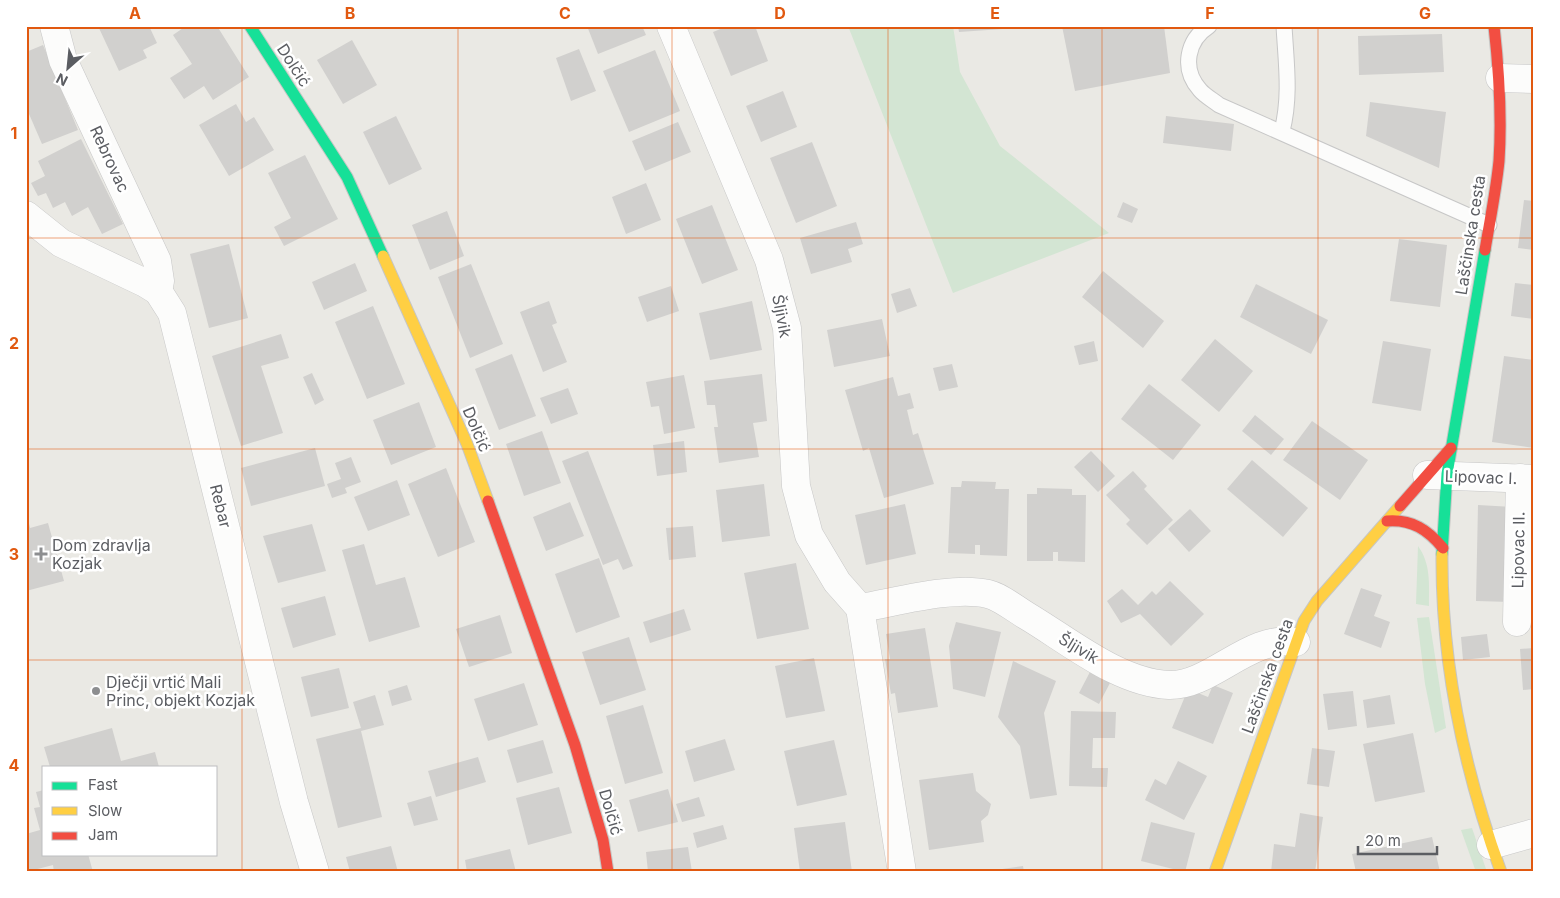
<svg xmlns="http://www.w3.org/2000/svg" width="1560" height="898" font-family="Inter,sans-serif">
<style>
.green{fill:#d3e5d3}
.building{fill:#d1d0ce}
.lines{fill:none;stroke-linecap:round;stroke-linejoin:round}
.lane-casing{stroke:#c7c7c7;stroke-width:17}
.street-casing{stroke:#c7c7c7;stroke-width:29}
.fast-casing{stroke:#c6c6c4;stroke-width:13}
.slow-casing{stroke:#c6c6c4;stroke-width:13}
.jam-casing{stroke:#c6c6c4;stroke-width:13}
.lane{stroke:#fcfcfb;stroke-width:15}
.street{stroke:#fcfcfb;stroke-width:28}
.fast{stroke:#16e098;stroke-width:11}
.slow{stroke:#ffcf43;stroke-width:11}
.jam{stroke:#f24e42;stroke-width:11}
.grid{fill:none;stroke:#e15910;stroke-width:1;stroke-opacity:0.55}
.poi-dot{fill:#8d8e90;stroke:#fff;stroke-width:2}
.labels{text-anchor:middle;stroke-width:5;stroke-linejoin:round;paint-order:stroke}
.street-label{font-size:16px;fill:#5b5d62;stroke:#fff}
.poi-label{font-size:16px;fill:#5b5d62;stroke:#fff;text-anchor:start}
.neatline{fill:none;stroke:#e15910;stroke-width:2}
.grid-label{font-size:16px;text-anchor:middle;font-weight:bold;fill:#e15910}
</style>
<rect width="100%" height="100%" fill="#eae9e4"/>
<g class="green">
<path d="M848,26H953L960,72L1000,146L1109,233L953,293Z"/>
<path d="M1418,546C1431,564 1429,584 1429,606L1416,604Z"/>
<path d="M1429,617L1446,728L1435,733L1425,684L1417,618Z"/>
<path d="M1472,828L1487,872H1476L1461,830Z"/>
</g>
<g class="building">
<path d="M98,26H149L157,43L143,50L147,58L119,71Z"/>
<path d="M186,26H217L249,77L213,100L204,86L184,99L170,78L192,64L173,35Z"/>
<path d="M587,26H642L646,35L598,54Z"/>
<path d="M728,26H755L768,61L731,76L713,32Z"/>
<path d="M958,26H1017V28L959,32Z"/>
<path d="M1062,26H1164L1170,73L1075,91Z"/>
<path d="M1442,34L1444,72L1359,75L1358,36Z"/>
<path d="M352,40L377,85L343,104L317,60Z"/>
<path d="M43,45L78,130L42,144L26,107V52Z"/>
<path d="M579,49L596,91L571,101L556,58Z"/>
<path d="M655,50L680,111L629,132L603,71Z"/>
<path d="M783,91L797,127L761,142L746,106Z"/>
<path d="M1370,102L1446,112L1439,168L1366,136Z"/>
<path d="M236,104L246,122L254,117L274,150L229,176L199,125Z"/>
<path d="M396,116L422,169L389,185L363,132Z"/>
<path d="M1166,116L1234,124L1231,151L1163,143Z"/>
<path d="M678,122L691,152L645,171L632,141Z"/>
<path d="M81,139L123,224L102,234L88,207L72,216L65,202L53,208L46,193L38,196L31,183L45,176L38,161Z"/>
<path d="M812,142L837,206L796,223L770,158Z"/>
<path d="M305,155L338,219L284,246L274,227L291,218L268,173Z"/>
<path d="M646,183L661,220L626,234L612,197Z"/>
<path d="M1524,200L1534,201V250L1518,248Z"/>
<path d="M1123,202L1138,209L1132,223L1117,217Z"/>
<path d="M712,205L738,270L702,284L676,219Z"/>
<path d="M447,211L464,256L430,270L412,225Z"/>
<path d="M856,222L863,244L848,249L852,262L811,274L800,238Z"/>
<path d="M1399,239L1447,245L1440,307L1390,301Z"/>
<path d="M229,244L248,318L209,328L190,254Z"/>
<path d="M355,263L367,291L324,310L312,282Z"/>
<path d="M471,264L503,344L470,358L438,277Z"/>
<path d="M1103,271L1164,321L1143,348L1082,297Z"/>
<path d="M1515,283L1534,285V319L1511,316Z"/>
<path d="M1256,284L1328,320L1311,354L1240,317Z"/>
<path d="M671,286L679,311L647,322L638,297Z"/>
<path d="M910,288L917,306L897,313L891,294Z"/>
<path d="M549,301L557,323L552,325L567,362L543,372L520,312Z"/>
<path d="M752,301L762,350L710,360L699,313Z"/>
<path d="M373,306L405,384L367,399L335,322Z"/>
<path d="M882,319L890,356L834,367L827,330Z"/>
<path d="M281,334L289,358L261,366L283,433L241,446L212,356Z"/>
<path d="M1215,339L1253,371L1219,412L1181,380Z"/>
<path d="M1094,341L1098,361L1079,365L1074,346Z"/>
<path d="M1383,341L1431,349L1421,411L1372,403Z"/>
<path d="M512,354L536,416L499,430L475,369Z"/>
<path d="M1504,356L1534,360V448L1492,442Z"/>
<path d="M952,364L958,387L939,391L933,368Z"/>
<path d="M312,373L324,400L315,405L303,377Z"/>
<path d="M762,374L767,421L753,423L759,457L719,463L714,427H718L715,405H707L704,381Z"/>
<path d="M684,375L695,428L664,434L659,406L651,407L646,382Z"/>
<path d="M893,377L898,396L910,393L914,408L907,410L913,435L918,433L934,484L884,498L869,448L863,451L845,390Z"/>
<path d="M1149,384L1201,425L1173,460L1121,419Z"/>
<path d="M568,388L578,414L551,424L540,398Z"/>
<path d="M419,402L436,447L391,465L373,420Z"/>
<path d="M1255,415L1284,439L1271,455L1242,431Z"/>
<path d="M1312,421L1368,460L1340,500L1283,460Z"/>
<path d="M542,431L561,483L524,496L506,444Z"/>
<path d="M684,441L687,472L657,476L653,445Z"/>
<path d="M315,448L325,486L251,506L241,468Z"/>
<path d="M588,451L633,566L623,570L618,559L603,565L562,461Z"/>
<path d="M1091,451L1115,476L1098,492L1074,467Z"/>
<path d="M351,457L361,482L345,488L347,493L332,498L327,484L341,479L335,463Z"/>
<path d="M1252,460L1308,508L1283,537L1227,489Z"/>
<path d="M446,468L475,542L438,557L408,484Z"/>
<path d="M1133,471L1147,486L1144,489L1173,520L1147,545L1126,524L1130,520L1106,495Z"/>
<path d="M397,480L410,515L368,531L354,497Z"/>
<path d="M962,481L996,482L995,489H1009L1007,556L980,555V545H975V554L948,553L951,487H961Z"/>
<path d="M764,484L770,536L722,542L716,490Z"/>
<path d="M1037,488L1072,489V495H1086L1085,562L1058,561V552H1053V561H1027V494H1037Z"/>
<path d="M570,502L584,536L546,551L533,517Z"/>
<path d="M905,504L916,554L866,565L855,515Z"/>
<path d="M1478,505L1513,507L1511,602L1476,601Z"/>
<path d="M1190,509L1211,531L1189,552L1168,529Z"/>
<path d="M27,515L30,528L48,523L64,581L26,591Z"/>
<path d="M312,524L326,571L278,583L263,536Z"/>
<path d="M693,526L696,557L669,560L666,528Z"/>
<path d="M364,544L376,585L405,577L420,627L369,642L342,550Z"/>
<path d="M599,558L620,617L576,633L555,574Z"/>
<path d="M796,563L809,629L757,639L744,573Z"/>
<rect x="1526" y="566" width="8" height="44"/>
<path d="M1170,581L1204,614L1171,646L1140,614L1121,623L1107,601L1122,589L1138,605L1152,591L1156,595Z"/>
<path d="M1361,588L1382,595L1374,616L1390,622L1381,648L1344,634Z"/>
<path d="M325,596L336,635L293,648L281,608Z"/>
<path d="M684,609L691,630L650,643L643,622Z"/>
<path d="M500,615L512,653L469,667L456,629Z"/>
<path d="M956,622L1001,632L985,697L953,689L949,646Z"/>
<path d="M925,628L938,707L898,713L895,693L891,694L885,659H890L886,634Z"/>
<path d="M1487,634L1490,657L1463,660L1461,637Z"/>
<path d="M629,637L646,690L600,705L582,652Z"/>
<path d="M1534,648V689L1523,690L1520,649Z"/>
<path d="M814,658L825,711L786,718L775,666Z"/>
<path d="M1013,661L1056,681L1044,713L1057,795L1030,799L1020,746L998,717Z"/>
<path d="M339,668L349,708L311,717L301,677Z"/>
<path d="M1091,670L1111,681L1099,704L1079,693Z"/>
<path d="M524,683L538,725L488,741L474,699Z"/>
<path d="M407,685L412,700L392,706L388,691Z"/>
<path d="M1213,685L1233,693L1213,744L1172,728L1188,689L1208,697Z"/>
<path d="M1353,691L1357,726L1328,730L1323,694Z"/>
<path d="M375,695L384,725L361,731L382,817L338,828L316,739L361,728L353,702Z"/>
<path d="M1390,695L1395,724L1367,728L1363,700Z"/>
<path d="M643,705L663,773L625,784L606,716Z"/>
<path d="M1071,711L1116,712L1115,738H1093L1092,768H1108L1107,787L1069,786Z"/>
<path d="M112,728L121,761L155,752L159,767H50L44,747Z"/>
<path d="M1413,733L1425,792L1375,802L1363,744Z"/>
<path d="M725,739L735,770L694,782L685,751Z"/>
<path d="M543,740L553,773L517,783L507,750Z"/>
<path d="M834,740L847,795L797,806L784,751Z"/>
<path d="M1312,748L1335,751L1329,787L1307,784Z"/>
<path d="M478,757L486,782L436,797L428,771Z"/>
<path d="M1178,761L1207,776L1184,820L1145,800L1155,779L1166,785Z"/>
<path d="M973,773L976,791L991,804L988,815L981,821L984,842L929,850L919,780Z"/>
<path d="M559,787L572,833L528,845L516,798Z"/>
<path d="M668,789L678,822L638,832L629,800Z"/>
<path d="M44,790V854H88L93,872H54L53,865L26,872V834L40,830L34,808L40,807L36,792Z"/>
<path d="M431,796L438,820L414,826L407,803Z"/>
<path d="M699,797L705,816L682,822L676,804Z"/>
<path d="M1300,813L1323,817L1315,872L1288,869L1296,872H1271L1274,844L1295,847Z"/>
<path d="M845,822L852,872H800L794,828Z"/>
<path d="M1151,822L1195,833L1185,872L1141,861Z"/>
<path d="M723,825L727,839L697,848L693,833Z"/>
<path d="M1432,837L1440,872H1356L1352,854Z"/>
<path d="M391,846L398,872H350L346,857Z"/>
<path d="M688,847L692,872H648L646,852Z"/>
<path d="M510,849L516,872H467L465,860Z"/>
<path d="M1023,866L1024,872H988V871Z"/>
</g>
<g class="lines">
<g class="lane-casing">
<g id="lane">
<path d="M1209,26C1187,40 1181,69 1200,90C1205,96 1213,100 1219,105L1489,225"/>
<path d="M1282,131C1291,96 1286,62 1284,26"/>
</g>
</g>
<g class="street-casing">
<g id="street">
<path d="M54,26L63,60L157,261L160,281L158,291"/>
<path d="M671,26L769,260L787,328L796,486L809,535L837,582L860,608L902,872"/>
<path d="M1500,78L1534,79"/>
<path d="M26,215L61,243L145,283L158,291L172,313L294,802L315,872"/>
<path d="M1427,475L1534,479"/>
<path d="M860,608C897,602 952,586 988,594C1001,597 1015,609 1027,616C1069,641 1119,683 1169,685C1212,686 1249,634 1296,642"/>
<path d="M1517,622L1520,478"/>
<path d="M1491,845L1534,833"/>
</g>
</g>
<g class="fast-casing">
<g id="fast">
<path d="M250,26L347,177L383,256"/>
<path d="M1442,554L1447,474L1485,250"/>
</g>
</g>
<g class="slow-casing">
<g id="slow">
<path d="M383,256L467,444L488,501"/>
<path d="M1442,554C1441,663 1464,770 1501,872"/>
<path d="M1215,872L1304,621L1317,601L1400,506"/>
</g>
</g>
<g class="jam-casing">
<g id="jam">
<path d="M1485,250C1490,220 1496,191 1499,161C1502,116 1499,71 1494,26"/>
<path d="M488,501L575,745L603,840L608,872"/>
<path d="M1400,506L1451,448"/>
<path d="M1387,521C1412,519 1428,530 1443,548"/>
</g>
</g>
<use href="#lane" class="lane"/>
<use href="#street" class="street"/>
<use href="#fast" class="fast"/>
<use href="#slow" class="slow"/>
<use href="#jam" class="jam"/>
</g>
<path class="grid" d="M242,26V872M458,26V872M672,26V872M888,26V872M1102,26V872M1318,26V872M26,238H1534M26,449H1534M26,660H1534"/>
<g class="poi-dot">
<path d="M38.5 546.5h5v5h5v5h-5v5h-5v-5h-5v-5h5z"/>
<circle cx="96" cy="691" r="5"/>
</g>
<g class="labels">
<g class="street-label">
<text transform="translate(294 65) rotate(57)" y="6">Dolčić</text>
<text transform="translate(110 159) rotate(65)" y="6">Rebrovac</text>
<text transform="translate(1470 235) rotate(-81)" y="6">Laščinska cesta</text>
<text transform="translate(782 316) rotate(79)" y="6">Šljivik</text>
<text transform="translate(477 429) rotate(67)" y="6">Dolčić</text>
<text transform="translate(1481 477) rotate(2)" y="6">Lipovac I.</text>
<text transform="translate(221 506) rotate(76)" y="6">Rebar</text>
<text transform="translate(1518 550) rotate(-89)" y="6">Lipovac II.</text>
<text transform="translate(1079 648) rotate(31)" y="6">Šljivik</text>
<text transform="translate(1267 676) rotate(-70)" y="6">Laščinska cesta</text>
<text transform="translate(611 812) rotate(74)" y="6">Dolčić</text>
</g>
<g class="poi-label">
<text x="52" y="551">Dom zdravlja<tspan x="52" dy="18">Kozjak</tspan></text>
<text x="106" y="688">Dječji vrtić Mali<tspan x="106" dy="18">Princ, objekt Kozjak</tspan></text>
</g>
</g>
<rect width="1560" height="898" fill="none" stroke="#ffffff" stroke-width="55"/>
<rect x="42" y="766" width="175" height="90" fill="#ffffff" stroke="#bdbec0"/>
<rect x="52" y="782" width="25" height="8" fill="#16e098" stroke="#bdbec0"/>
<text x="88" y="790" font-size="15" fill="#5b5d62">Fast</text>
<rect x="52" y="807" width="25" height="8" fill="#ffcf43" stroke="#bdbec0"/>
<text x="88" y="816" font-size="15" fill="#5b5d62">Slow</text>
<rect x="52" y="832" width="25" height="8" fill="#f24e42" stroke="#bdbec0"/>
<text x="88" y="840" font-size="15" fill="#5b5d62">Jam</text>
<g transform="translate(68 68) rotate(207)" stroke="#ffffff" stroke-width="4" paint-order="stroke">
<path d="M0-4L9 19L0 12L-9 19Z" fill="#5b5d62"/>
<text y="-8" font-size="14" font-weight="bold" text-anchor="middle" fill="#5b5d62">N</text>
</g>
<path d="M1358 846v8h79v-8" fill="none" stroke="#5b5d62" stroke-width="2.5"/>
<text x="1365" y="846" font-size="15" fill="#5b5d62" stroke="#ffffff" stroke-width="4" paint-order="stroke">20 m</text>
<rect x="28" y="28" width="1504" height="842" class="neatline"/>
<g class="grid-label">
<text x="135" y="19">A</text>
<text x="350" y="19">B</text>
<text x="565" y="19">C</text>
<text x="780" y="19">D</text>
<text x="995" y="19">E</text>
<text x="1210" y="19">F</text>
<text x="1425" y="19">G</text>
<text x="14" y="139">1</text>
<text x="14" y="349">2</text>
<text x="14" y="560">3</text>
<text x="14" y="771">4</text>
</g>
</svg>
